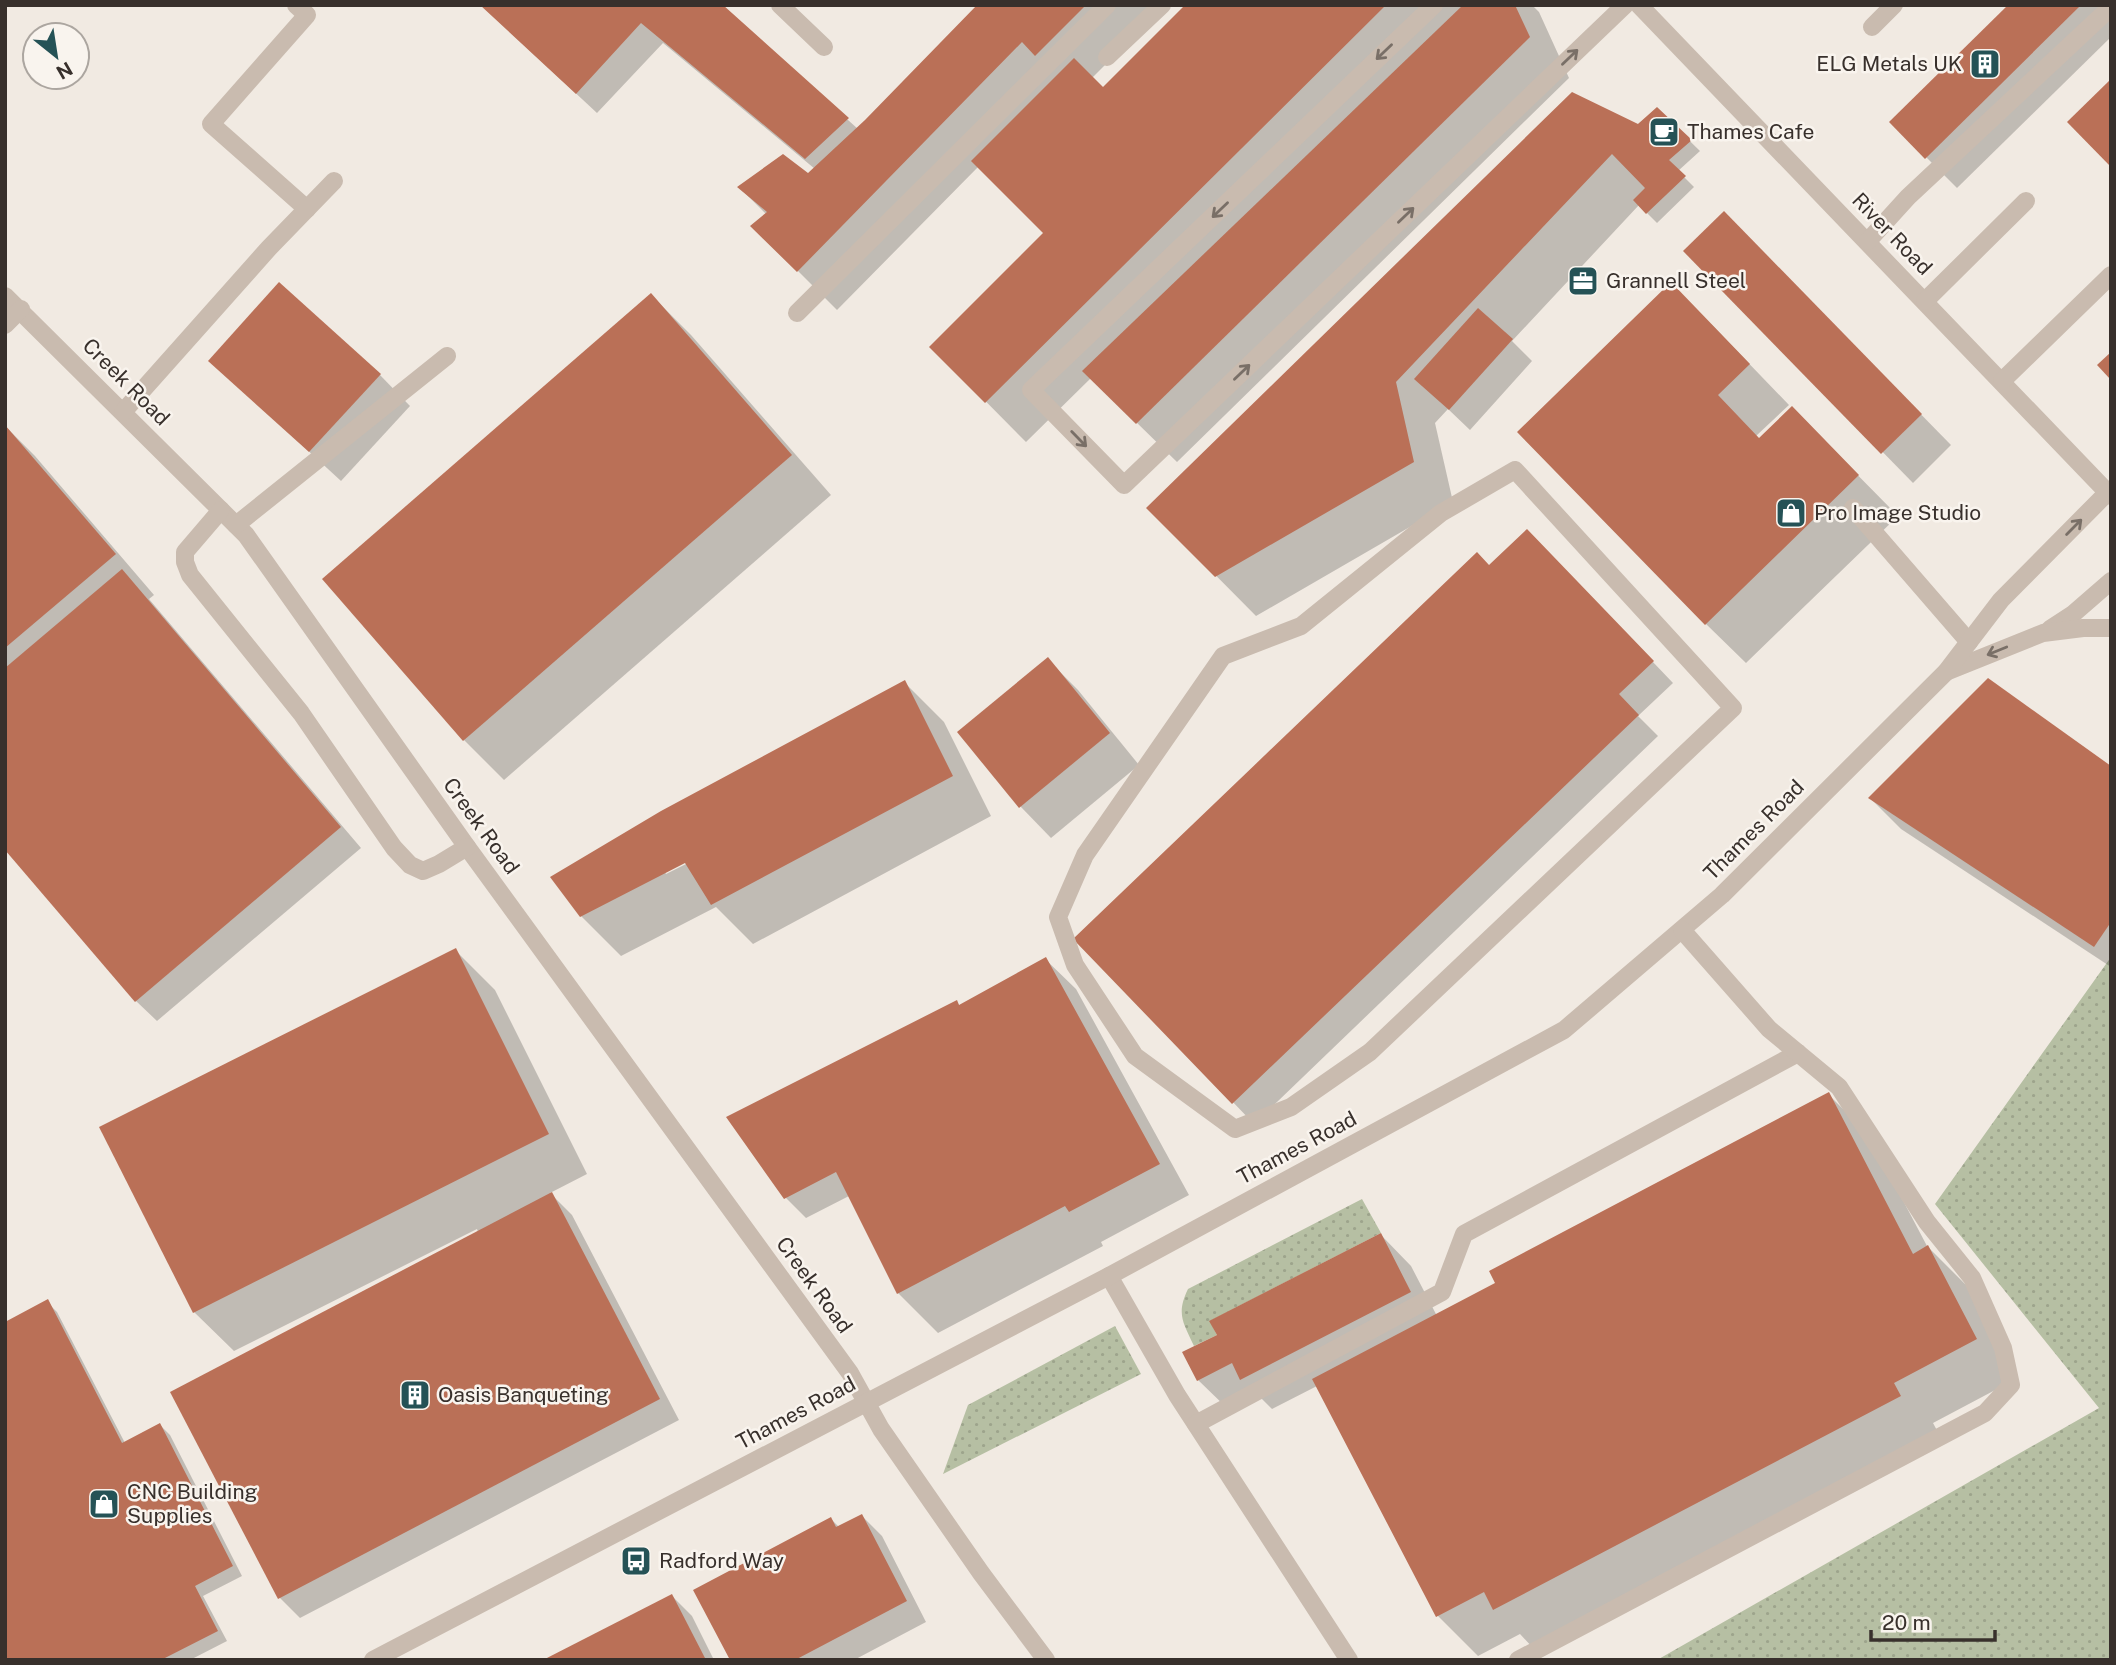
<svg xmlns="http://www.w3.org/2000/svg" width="2116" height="1665" font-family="'Public Sans',sans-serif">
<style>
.grass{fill:url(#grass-dots)}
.shadow{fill:#0003;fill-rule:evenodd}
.building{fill:#ba7057}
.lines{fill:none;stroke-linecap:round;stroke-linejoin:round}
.minor{stroke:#c9bbaf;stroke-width:18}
.oneway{stroke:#796f67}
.labels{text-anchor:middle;stroke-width:5;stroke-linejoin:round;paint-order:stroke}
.poi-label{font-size:21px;fill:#38302c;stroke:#f9f4ee;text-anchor:start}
.street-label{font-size:21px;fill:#38302c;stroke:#f9f4ee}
</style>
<defs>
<pattern id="grass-dots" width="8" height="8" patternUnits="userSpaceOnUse" patternTransform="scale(1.75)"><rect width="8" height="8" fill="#b6bfa3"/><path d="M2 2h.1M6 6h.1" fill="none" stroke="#9da48c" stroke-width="1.8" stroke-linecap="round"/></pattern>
</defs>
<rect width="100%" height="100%" fill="#f1eae2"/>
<g class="grass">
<path d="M2111,957V1660H1657L2099,1408L1935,1204Z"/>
<path d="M1362,1199L1381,1233L1210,1321L1217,1335L1194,1346C1183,1322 1176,1314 1188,1289Z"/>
<path d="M1115,1326L1141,1374L943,1474L968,1405Z"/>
</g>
<g class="shadow">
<path d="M481,5H720L858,129L980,5H1165L1092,78L1103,89L1188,5H1532L1539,12L1569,78L1177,462L1091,378L1026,442L932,347L1046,233L979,166L837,310L753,226L767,215L739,187L808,176L815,169L663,43L597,113Z"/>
<path d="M2010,5H2111V37L1957,188L1891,122Z"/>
<path d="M1657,109L1700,151L1678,171L1694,187L1657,223L1639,205L1512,341L1532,361L1470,430L1448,409L1435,423L1453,502L1256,616L1149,508Z"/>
<path d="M1754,244L1951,445L1913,483L1686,251Z"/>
<path d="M651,295L691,335L831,495L504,780L464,740Z"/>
<path d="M1711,324L1789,405L1756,436L1760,440L1831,448L1898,516L1746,663L1706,624Z"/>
<path d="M211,361L380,375L410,406L341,481Z"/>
<path d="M5,426L35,456L154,595L149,599L361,848L157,1021L136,1001L5,847Z"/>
<path d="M1548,552L1673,683L1638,716L1658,736L1254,1124L1076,939L1490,567Z"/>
<path d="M1048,660L1078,690L1139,765L1051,838L1021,807L959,733Z"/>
<path d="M905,683L944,722L991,816L753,944L716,907L621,956L581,916ZM692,857L694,860L666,874L665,872Z"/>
<path d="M2111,768V967L1901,829L1870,798Z"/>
<path d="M455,950L495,990L587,1174L550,1193L572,1215L679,1420L300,1618L279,1597L478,1232L477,1229L234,1351L194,1312Z"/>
<path d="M1045,959L1076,989L1189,1195L1101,1242L1103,1246L938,1333L898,1293L849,1196L806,1218L786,1198L956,1002L960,1006Z"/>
<path d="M1828,1094L1868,1134L1927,1246L1968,1287L2016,1379L1933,1423L1940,1436L1534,1649L1520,1634L1478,1656L1438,1616L1317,1386L1272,1409L1258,1395L1229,1410L1198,1380L1219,1335L1381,1235L1411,1266L1437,1316L1498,1284Z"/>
<path d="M47,1302L57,1312L125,1443L160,1425L170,1435L242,1576L203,1596L227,1641L190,1660H5Z"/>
<path d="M862,1516L882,1536L926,1622L854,1660H732L831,1519L839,1527Z"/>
<path d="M672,1596L692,1616L714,1660H547Z"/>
</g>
<g class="building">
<path d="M480,5H723L849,118L805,159L641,23L576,94Z"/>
<path d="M977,5H1086L1035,56L1022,42L797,272L750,226L767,212L737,187L783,154L808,173L865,120Z"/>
<path d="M1185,5H1386L985,403L929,347L1043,233L971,161L1074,58L1103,87Z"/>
<path d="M1463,5H1515L1530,37L1136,424L1082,371Z"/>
<path d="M2008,5H2081L1925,159L1889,122Z"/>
<path d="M2111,79V167L2067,122Z"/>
<path d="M1572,92L1638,124L1657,107L1692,140L1669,160L1686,176L1646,214L1633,200L1645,188L1612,154L1396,382L1414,462L1215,577L1146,508Z"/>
<path d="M1724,211L1922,414L1881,454L1683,251Z"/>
<path d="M279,282L381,374L309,452L208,361Z"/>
<path d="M1671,282L1750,364L1718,395L1759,438L1792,406L1859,475L1705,625L1517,432Z"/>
<path d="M651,293L792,455L463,741L322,579Z"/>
<path d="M1478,308L1513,339L1449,410L1414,379Z"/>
<path d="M2111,352V380L2097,365Z"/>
<path d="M5,425L116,554L5,648Z"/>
<path d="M1527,529L1654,661L1619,694L1639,715L1232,1104L1073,939L1477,552L1489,565Z"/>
<path d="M122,569L341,827L135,1002L5,850V668Z"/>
<path d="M1048,657L1110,733L1019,808L957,732Z"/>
<path d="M1988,678L2111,766V922L2094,947L1868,798Z"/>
<path d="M905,680L953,776L711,905L685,863L580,917L550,877L661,811Z"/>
<path d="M456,948L549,1134L193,1313L99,1127Z"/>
<path d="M1046,957L1160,1164L1069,1212L1065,1206L897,1294L836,1172L784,1199L726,1117L957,1000L959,1005Z"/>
<path d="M1829,1092L1913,1254L1928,1245L1977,1339L1894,1383L1901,1396L1493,1610L1484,1592L1436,1617L1312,1379L1495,1283L1489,1271Z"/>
<path d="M552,1192L660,1399L278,1599L170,1392Z"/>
<path d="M1381,1233L1411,1292L1240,1380L1232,1363L1197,1381L1182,1352L1217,1335L1209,1321Z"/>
<path d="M48,1299L122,1443L160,1423L233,1566L195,1586L218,1631L161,1660H5V1322Z"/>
<path d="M862,1514L907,1601L795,1660H730L693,1590L831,1517L836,1527Z"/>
<path d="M672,1594L706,1660H543Z"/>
</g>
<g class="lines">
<g class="minor">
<path d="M296,5L307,15L211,124L307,209"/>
<path d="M780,5L824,47"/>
<path d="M1434,5L1031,390L1124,485L1625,5"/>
<path d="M1639,5L2111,496"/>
<path d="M1872,27L1894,5"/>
<path d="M1107,57L1162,5"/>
<path d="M1868,241L1908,197L2111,7"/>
<path d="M5,296L246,535L467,847L850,1373L881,1429L981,1573L1046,1660"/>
<path d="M1925,301L2026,201"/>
<path d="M797,313L1107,5"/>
<path d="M5,325L21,309"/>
<path d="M2002,381L2111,275"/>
<path d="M123,412L269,248L334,181"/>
<path d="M1515,470L1733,708L1370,1052L1291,1107L1235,1129L1135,1056L1075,965L1058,917L1085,855L1223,656L1301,626L1441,513Z"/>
<path d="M1853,508L1969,642"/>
<path d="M221,510L185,552V562L190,575L301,713L394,848L410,865L423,871L439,864L467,847"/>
<path d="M236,525L447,356"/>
<path d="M2050,629L2073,614L2111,581"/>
<path d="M1946,672L2043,633L2083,628H2111"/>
<path d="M1109,1276L1177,1395L1349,1660"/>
<path d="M1196,1424L1442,1292L1464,1234L1798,1053"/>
<path d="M373,1660L1109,1276L1564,1030L1722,895L1946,672L2001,600L2108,492"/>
<path d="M1518,1660L1985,1413L2011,1385L2003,1348L1972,1278L1927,1222L1839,1087L1769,1029L1682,930"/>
</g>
</g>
<defs><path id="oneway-shaft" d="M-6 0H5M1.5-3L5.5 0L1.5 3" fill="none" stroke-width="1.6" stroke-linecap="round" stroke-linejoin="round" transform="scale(1.75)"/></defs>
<g class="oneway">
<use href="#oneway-shaft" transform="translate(1384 52) rotate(136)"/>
<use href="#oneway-shaft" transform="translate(1570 57) rotate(-44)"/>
<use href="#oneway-shaft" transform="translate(1220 210) rotate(136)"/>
<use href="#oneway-shaft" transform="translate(1406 215) rotate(-44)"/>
<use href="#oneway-shaft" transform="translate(1242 372) rotate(-44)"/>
<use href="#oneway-shaft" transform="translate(1079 439) rotate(46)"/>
<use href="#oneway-shaft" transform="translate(2074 527) rotate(-45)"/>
<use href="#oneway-shaft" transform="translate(1997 651) rotate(158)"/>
</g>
<defs>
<g id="building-square" transform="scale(1.575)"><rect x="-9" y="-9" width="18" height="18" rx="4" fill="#255256" stroke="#f9f4ee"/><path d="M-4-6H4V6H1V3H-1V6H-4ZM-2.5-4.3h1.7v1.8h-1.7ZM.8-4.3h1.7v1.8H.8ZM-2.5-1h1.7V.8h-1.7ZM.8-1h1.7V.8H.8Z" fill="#fff"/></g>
<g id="cafe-square" transform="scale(1.575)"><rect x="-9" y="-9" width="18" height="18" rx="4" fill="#255256" stroke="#f9f4ee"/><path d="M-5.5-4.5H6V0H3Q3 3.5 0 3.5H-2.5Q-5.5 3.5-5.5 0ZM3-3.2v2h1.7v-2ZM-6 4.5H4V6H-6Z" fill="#fff"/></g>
<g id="office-square" transform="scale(1.575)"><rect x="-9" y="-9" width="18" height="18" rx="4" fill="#255256" stroke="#f9f4ee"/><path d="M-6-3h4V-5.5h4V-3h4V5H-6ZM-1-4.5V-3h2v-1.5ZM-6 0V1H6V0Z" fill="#fff"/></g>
<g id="shop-square" transform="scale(1.575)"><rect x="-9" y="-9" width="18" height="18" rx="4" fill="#255256" stroke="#f9f4ee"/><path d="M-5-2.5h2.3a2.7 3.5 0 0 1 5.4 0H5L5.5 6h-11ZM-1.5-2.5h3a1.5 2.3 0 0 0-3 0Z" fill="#fff"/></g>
<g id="bus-square" transform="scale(1.575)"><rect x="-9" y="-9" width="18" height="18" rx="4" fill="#255256" stroke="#f9f4ee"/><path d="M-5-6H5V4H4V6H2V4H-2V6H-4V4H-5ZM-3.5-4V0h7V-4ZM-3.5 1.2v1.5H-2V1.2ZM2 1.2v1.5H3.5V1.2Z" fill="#fff"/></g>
</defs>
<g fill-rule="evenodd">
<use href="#building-square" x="1985" y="64"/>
<use href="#cafe-square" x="1664" y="132"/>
<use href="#office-square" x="1583" y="281"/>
<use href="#shop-square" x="1791" y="513"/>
<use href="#building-square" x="415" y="1395"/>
<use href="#shop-square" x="104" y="1504"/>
<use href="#bus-square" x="636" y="1561"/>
</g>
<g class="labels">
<g class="poi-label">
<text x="1962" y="71" text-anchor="end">ELG Metals UK</text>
<text x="1687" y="139">Thames Cafe</text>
<text x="1606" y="288">Grannell Steel</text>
<text x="1814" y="520">Pro Image Studio</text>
<text x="438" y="1402">Oasis Banqueting</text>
<text x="127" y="1499">CNC Building<tspan x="127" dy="24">Supplies</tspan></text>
<text x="659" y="1568">Radford Way</text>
</g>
<g class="street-label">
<text transform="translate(1892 234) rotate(46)" y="7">River Road</text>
<text transform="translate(126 382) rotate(45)" y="7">Creek Road</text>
<text transform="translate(481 826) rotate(54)" y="7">Creek Road</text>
<text transform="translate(1754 830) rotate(-45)" y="7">Thames Road</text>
<text transform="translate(1297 1148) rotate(-28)" y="7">Thames Road</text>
<text transform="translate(814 1285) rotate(54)" y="7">Creek Road</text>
<text transform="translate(796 1413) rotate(-28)" y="7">Thames Road</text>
</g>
</g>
<rect width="2116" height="1665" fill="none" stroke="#38302c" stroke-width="14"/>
<g transform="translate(56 56) rotate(150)"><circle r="33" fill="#f9f4ee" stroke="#aca6a0" stroke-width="2"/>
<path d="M0-5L12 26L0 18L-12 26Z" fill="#255256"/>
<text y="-10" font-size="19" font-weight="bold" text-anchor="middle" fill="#38302c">N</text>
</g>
<path d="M1871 1630v10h124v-10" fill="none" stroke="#38302c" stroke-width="3.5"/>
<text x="1882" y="1630" font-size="21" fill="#38302c" stroke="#f9f4ee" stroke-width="5" paint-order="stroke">20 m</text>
</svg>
